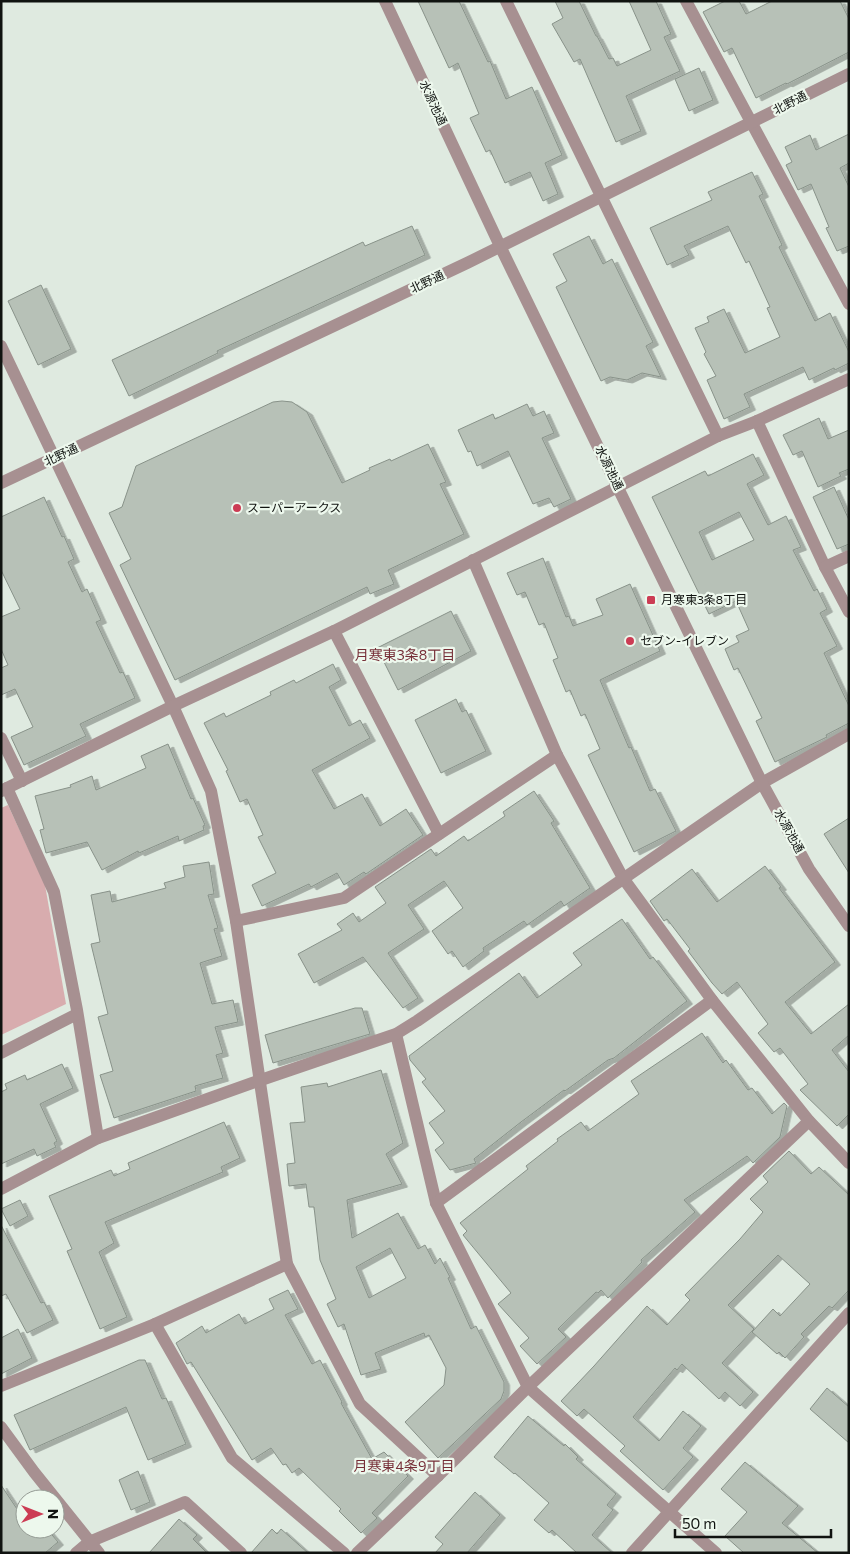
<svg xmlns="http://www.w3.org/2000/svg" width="850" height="1554" font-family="Commissioner,'Noto Sans JP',sans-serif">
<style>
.green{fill:#d8acae}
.building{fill:#b7c1b7;stroke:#889289;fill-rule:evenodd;filter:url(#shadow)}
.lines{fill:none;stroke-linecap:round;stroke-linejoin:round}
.minor{stroke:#a79091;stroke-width:12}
.tertiary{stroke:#a79091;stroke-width:12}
.poi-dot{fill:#cc3c54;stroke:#edf8ed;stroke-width:2}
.labels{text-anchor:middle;stroke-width:4.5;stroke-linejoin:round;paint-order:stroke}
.street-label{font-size:12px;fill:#101310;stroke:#edf8ed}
.poi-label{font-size:12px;fill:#101310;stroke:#edf8ed;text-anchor:start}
.neighbourhood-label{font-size:14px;fill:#762e37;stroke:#edf8ed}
</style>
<defs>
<filter id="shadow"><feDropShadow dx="5.5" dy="3" stdDeviation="0" flood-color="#0004"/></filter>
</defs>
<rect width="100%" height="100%" fill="#dfeae0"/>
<path class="green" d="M8,805L45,885L66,1004L1,1035V808Z"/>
<g class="building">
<path d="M418,1H459L488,62L490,61L506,99L532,87L562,155L545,163L558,194L543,201L530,172L505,183L490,150L486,152L470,118L479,114L458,63L449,68Z"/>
<path d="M555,1H579L596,36H597L609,59L613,58L617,66L651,50L629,1H656L671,34L664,37L680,71L626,96L641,131L616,142L580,59L574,62L552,24L563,18Z"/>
<path d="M725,1H739L746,14L772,1H840L849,19V52L787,84L786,83L756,98L732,48L724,52L703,12Z"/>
<path d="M699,68L713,100L689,111L675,79Z"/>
<path d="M849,134V163L840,168L849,187V246L837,251L826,228L829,227L811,184L798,190L786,165L792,162L785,147L810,135L816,150Z"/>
<path d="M752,172L763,194L759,196L782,245L779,247L815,321L830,313L849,352V363L835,370L834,368L809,380L803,367L744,394L750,407L724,419L707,380L716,376L704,354L706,352L695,328L709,322L707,317L724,309L745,353L780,337L767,308L770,307L749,261L746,263L728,226L684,246L689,255L667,265L650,228L712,200L708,192Z"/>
<path d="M412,226L425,255L217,351L218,353L129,396L112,360L363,242L365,246Z"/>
<path d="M589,236L603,264L612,259L653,342L646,346L661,377L642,373L627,380L610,377L601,381L556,287L567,281L553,254Z"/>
<path d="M41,285L71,349L38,365L8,301Z"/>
<path d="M282,401L292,402L307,412L342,483L370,470L369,468L390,459L391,461L428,444L446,482L440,484L464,534L388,570L394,584L370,594L367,587L175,680L120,565L131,559L109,513L122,507L136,466L273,402Z"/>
<path d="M527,404L533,416L544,411L554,433L542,438L571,499L554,507L549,498L533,504L508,451L477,466L471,451L468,452L458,430L493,414L495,419Z"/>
<path d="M819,418L828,439L849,430V469L839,473L841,476L818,487L802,451L793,455L783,435Z"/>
<path d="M753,454L764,475L747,484L768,525L786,516L801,547L793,550L814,591L817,589L827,609L820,613L837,646L824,653L849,706V723L826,735L827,737L775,762L756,721L762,718L738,668L734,670L725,649L739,642L736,636L749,630L736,601L709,614L652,497L705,471L708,476ZM739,512L754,540L712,560L699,532Z"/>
<path d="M834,487L849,520V544L837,549L813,497Z"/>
<path d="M44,497L62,537L64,536L74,559L68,562L82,592L87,589L101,620L96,622L120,673L123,672L135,698L80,724L86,736L24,765L11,737L33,727L15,689L1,695V668L8,665L1,649V617L20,609L1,570V517Z"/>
<path d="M543,558L566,617L569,616L573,626L603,615L596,599L630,584L660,651L600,680L629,748L631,747L650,791L655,789L676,831L634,852L588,755L600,749L585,714L581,716L570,690L566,692L553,660L558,658L544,623L539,625L525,592L517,595L507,573Z"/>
<path d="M451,611L471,651L398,690L377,648Z"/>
<path d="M333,664L341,680L329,687L349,726L360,720L370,738L312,770L334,809L362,794L380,826L406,809L423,835L366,874L364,872L344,885L337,873L311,887L309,884L262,906L252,885L276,873L258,837L263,835L247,799L240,802L226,771L228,770L204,723L224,713L226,717L271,695L270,692L294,680L296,683Z"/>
<path d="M456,699L462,712L466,710L486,751L441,773L415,720Z"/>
<path d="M168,744L191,799L193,798L205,825L203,826L204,830L179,841L178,836L139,853L138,851L102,870L87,842L46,853L40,830L44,829L35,796L71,787L70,785L92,776L96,790L146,768L141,756Z"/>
<path d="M534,791L554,821L551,823L590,888L564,906L561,901L527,925L524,921L483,948L484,951L463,967L452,951L448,954L432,931L463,908L444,881L408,905L424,929L388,953L418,998L403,1008L363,957L314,983L298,954L342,930L337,924L353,913L359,922L386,903L375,887L431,849L436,856L464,836L468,841L505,816L503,812Z"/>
<path d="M849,818V873L824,834Z"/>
<path d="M209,862L214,894L208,895L218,928L214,929L222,956L200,963L212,1004L233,1000L238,1022L215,1027L223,1053L216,1055L223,1078L195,1086L196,1091L114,1118L100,1075L113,1071L98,1017L108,1014L91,944L100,942L91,895L110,891L112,902L166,888L164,883L185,877L183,866Z"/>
<path d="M765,866L781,887L779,888L835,962L785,1002L811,1034L849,1004V1035L832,1050L849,1072V1114L837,1126L800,1090L808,1084L780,1048L774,1052L758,1033L768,1024L737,982L722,994L712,983L688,951L690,949L667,919L664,921L650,901L692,869L717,902Z"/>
<path d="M622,919L650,959L653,957L687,1001L614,1058L608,1060L565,1091L564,1090L521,1122L474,1159L476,1163L450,1170L435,1150L444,1143L429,1123L445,1111L422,1082L426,1079L410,1060L409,1056L519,973L537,998L582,965L573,953Z"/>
<path d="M355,1008H362L370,1034L273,1063L265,1035Z"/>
<path d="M702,1033L723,1063L726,1060L748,1090L752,1088L772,1114L784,1103L787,1106L780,1137L753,1163L747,1156L684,1200L695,1212L641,1260L642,1262L608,1298L601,1290L598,1293L596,1292L558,1329L566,1337L537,1364L520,1346L529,1338L498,1304L511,1293L463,1235L467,1231L460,1223L528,1169L526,1166L558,1141L557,1139L581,1122L588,1131L639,1094L631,1081Z"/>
<path d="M62,1064L73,1088L40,1104L57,1141L54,1143L56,1147L37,1156L34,1149L1,1164V1092L7,1089L5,1084L25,1075L27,1080Z"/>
<path d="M381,1070L403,1143L386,1154L402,1184L347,1200L352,1238L398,1213L418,1249L425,1245L435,1264L440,1258L450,1277L448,1278L471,1329L476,1326L504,1382V1391L501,1399L438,1458L405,1422L444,1385L446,1368L429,1335L425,1337L424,1333L375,1353L381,1369L361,1375L344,1324L338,1327L327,1304L336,1299L320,1260L314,1207H309L306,1184L289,1186L287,1164L295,1163L290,1123L305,1122L301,1087L327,1083L328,1087ZM390,1248L406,1278L369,1298L356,1267Z"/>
<path d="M224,1122L240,1158L221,1167L223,1172L105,1222L114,1243L99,1252L127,1317L100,1329L67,1251L72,1249L49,1196L111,1170L114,1176L130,1169L128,1163Z"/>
<path d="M789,1151L811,1174L819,1167L849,1195V1290L832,1308L829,1306L801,1334L804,1337L785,1358L779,1352L777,1354L752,1332L773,1309L780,1316L810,1284L778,1255L728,1305L754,1329L722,1363L753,1392L740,1406L725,1392L719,1399L682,1364L677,1370L675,1368L633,1417L659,1441L683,1411L701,1426L683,1448L693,1457L663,1490L620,1451L625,1446L584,1409L577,1416L561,1401L594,1366L647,1306L667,1325L690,1300L685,1295L740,1239L763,1212L750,1199L768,1182L763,1176Z"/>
<path d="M20,1200L28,1216L10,1226L1,1209Z"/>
<path d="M1,1225L41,1303L44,1302L53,1320L27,1333L6,1294L1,1296Z"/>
<path d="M288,1290L298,1309L285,1315L312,1364L320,1360L342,1402L341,1403L372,1459L384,1452L408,1476L372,1513L377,1518L361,1533L339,1511L341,1509L299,1468L292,1473L286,1464L283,1465L271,1448L252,1460L191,1362L187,1364L176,1343L202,1326L206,1333L239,1314L245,1324L274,1309L269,1299Z"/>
<path d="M18,1329L32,1358L1,1374V1338Z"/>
<path d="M139,1360H145L162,1399L166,1398L186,1444L148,1460L126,1407L30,1450L14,1415Z"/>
<path d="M827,1388L849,1407V1443L810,1409Z"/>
<path d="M528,1416L564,1446L565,1444L578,1457L576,1459L616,1494L607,1505L613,1510L592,1535L612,1553H577L552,1530L549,1533L534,1520L549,1503L515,1473L514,1474L494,1457Z"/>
<path d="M745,1462L798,1506L782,1523L818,1553H744L725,1536L747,1512L721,1489Z"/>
<path d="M138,1471L150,1502L131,1510L119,1480Z"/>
<path d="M1,1485L25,1521V1529H47L58,1542L45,1553H1Z"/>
<path d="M475,1492L500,1515L467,1553H435L443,1544L435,1537Z"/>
<path d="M179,1519L197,1535L193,1539L207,1553H149Z"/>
<path d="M272,1529L277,1534L281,1529L308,1553H251Z"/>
</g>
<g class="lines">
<g class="minor">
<path d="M506,1L718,436"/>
<path d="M686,1L849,304"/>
<path d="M1,346L173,706L211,791L236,921L287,1264L360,1404L438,1476"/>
<path d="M757,421L825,567L849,612"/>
<path d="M473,560L557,755L623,878L712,1000L809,1121L849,1163"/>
<path d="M825,567L849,556"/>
<path d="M334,631L439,834"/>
<path d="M1,738L22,781"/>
<path d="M7,788L54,892L77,1010L98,1138"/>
<path d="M1,791L173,706L334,631L718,436L757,421L849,379"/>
<path d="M236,921L344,898L557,755"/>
<path d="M396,1034L436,1203L528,1387L716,1553"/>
<path d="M1,1053L77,1014"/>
<path d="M1,1189L98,1138L258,1081L396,1034L417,1021L762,783L849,734"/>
<path d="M436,1203L712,1000"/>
<path d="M155,1324L232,1458L344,1553"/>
<path d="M1,1386L155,1324L287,1264"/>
<path d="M76,1553L89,1542L185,1502L241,1553"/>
<path d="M357,1553L438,1476L528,1387L809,1121"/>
<path d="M632,1553L849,1313"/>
</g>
<g class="tertiary">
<path d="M385,1L500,246L762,783L809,869L849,926"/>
<path d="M1,483L467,263L849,74"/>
<path d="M1,1427L34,1472L99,1553"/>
</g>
</g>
<g class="poi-dot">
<circle cx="237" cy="508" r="5"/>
<rect x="646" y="595" width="10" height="10" rx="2.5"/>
<circle cx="630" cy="641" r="5"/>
</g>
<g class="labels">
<g class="street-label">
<text transform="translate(433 103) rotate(65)" y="4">水源池通</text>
<text transform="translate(790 103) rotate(-27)" y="4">北野通</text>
<text transform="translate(427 282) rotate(-25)" y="4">北野通</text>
<text transform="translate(61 455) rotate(-25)" y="4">北野通</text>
<text transform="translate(609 468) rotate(64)" y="4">水源池通</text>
<text transform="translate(789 831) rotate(61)" y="4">水源池通</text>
</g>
<g class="poi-label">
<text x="247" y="512">スーパーアークス</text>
<text x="661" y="604">月寒東3条8丁目</text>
<text x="640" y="645">セブン-イレブン</text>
</g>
<g class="neighbourhood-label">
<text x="405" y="660">月寒東3条8丁目</text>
<text x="404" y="1471">月寒東4条9丁目</text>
</g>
</g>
<rect width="850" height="1554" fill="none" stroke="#101310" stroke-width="5"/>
<g transform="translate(40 1514) rotate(90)"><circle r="24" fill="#edf8ed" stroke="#959c95"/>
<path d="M0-4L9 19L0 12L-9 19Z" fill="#cc3c54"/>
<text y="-8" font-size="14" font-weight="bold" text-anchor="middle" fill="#101310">N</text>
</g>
<path d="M675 1529v8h156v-8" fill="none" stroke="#101310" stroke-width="2.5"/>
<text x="682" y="1529" font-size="15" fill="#101310" stroke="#edf8ed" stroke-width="4" paint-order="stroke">50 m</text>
</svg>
